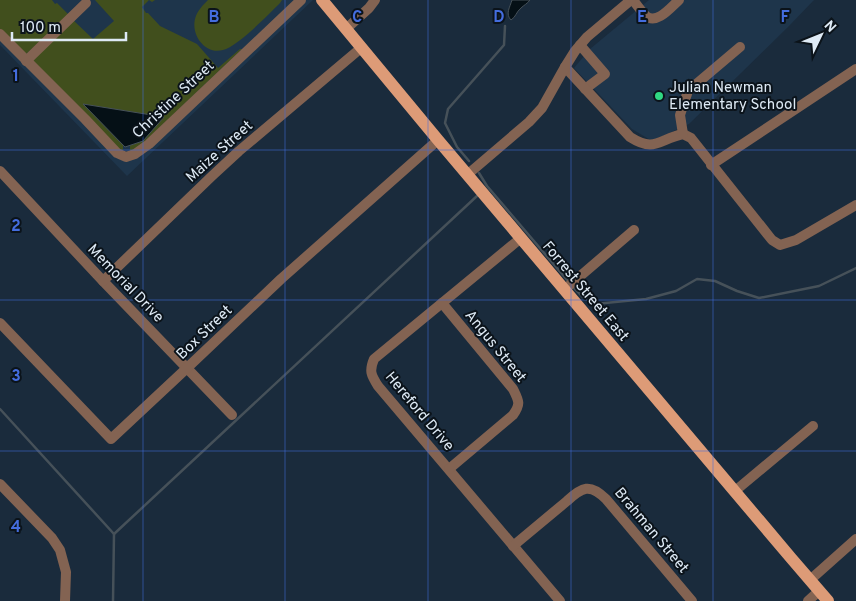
<svg xmlns="http://www.w3.org/2000/svg" width="856" height="601" font-family="Overpass,sans-serif">
<style>
.built{fill:#1e354b}
.green{fill:#414f1d}
.water{fill:#051016;stroke:#465159}
.lines{fill:none;stroke-linecap:round;stroke-linejoin:round}
.stream{stroke:#465159;stroke-width:2.5}
.minor{stroke:#836352;stroke-width:10}
.major{stroke:#dd9b77;stroke-width:12}
.grid{fill:none;stroke:#446dde;stroke-width:1;stroke-opacity:0.55}
.poi-dot{fill:#30d883;stroke:#0b131a;stroke-width:2}
.labels{text-anchor:middle;stroke-width:4;stroke-linejoin:round;paint-order:stroke}
.poi-label{font-size:15px;fill:#deeaf5;stroke:#0b131a;text-anchor:start}
.street-label{font-size:15px;fill:#deeaf5;stroke:#0b131a}
.grid-label{font-size:16px;text-anchor:middle;font-weight:bold;fill:#446dde;stroke:#0b131a;stroke-width:4;stroke-linejoin:round;paint-order:stroke}
</style>
<rect width="100%" height="100%" fill="#1a2b3c"/>
<g class="built">
<path d="M0,0H313L127,176L0,45Z"/>
<path d="M649,0H814L788,27L689,124L652,141L632,129L574,68L590,49Z"/>
</g>
<g class="green">
<path d="M0,0H52L55,4L57,3L69,15L25,55L0,30Z"/>
<path d="M95,0H155L152,2L149,0L142,7L146,13H148L160,26L197,44L218,68L240,49H242L136,150L130,152V145L143,141L84,104L123,145V152L121,151L32,63L33,57L73,20L93,39L114,21Z"/>
<path d="M208,0H282L280,3C269,14 237,47 223,50C205,55 191,35 195,19C197,11 203,5 208,0Z"/>
</g>
<g class="water">
<path d="M512,0H530C527,4 524,5 521,8C516,12 516,17 511,20C505,14 510,7 512,0Z"/>
<path d="M83,104L164,117L143,141L125,147Z"/>
</g>
<g class="lines">
<g class="stream">
<path d="M469,161L457,147L445,123L448,109L504,45L505,26"/>
<path d="M479,173L487,186L568,281"/>
<path d="M572,286L583,297L595,304L646,299L676,291L697,279L715,281L737,291L759,298L819,286L856,268"/>
<path d="M0,409L114,534L113,601"/>
<path d="M114,534L477,196"/>
</g>
<g class="minor">
<path d="M633,0C637,5 641,11 646,16C657,25 671,7 679,0"/>
<path d="M346,29L369,8L375,0"/>
<path d="M0,34L85,119L117,153L126,157L135,154L149,144L301,0"/>
<path d="M580,45L605,74L585,89"/>
<path d="M26,61L86,3"/>
<path d="M565,67L630,137C655,153 659,139 683,134L691,138L772,240L780,245L796,240L856,205"/>
<path d="M683,134L680,115L688,91L740,47"/>
<path d="M711,165L856,69"/>
<path d="M0,171L103,281L232,415"/>
<path d="M467,175L529,122L542,108L565,67L575,51L587,37L631,0"/>
<path d="M521,238L374,359C369,371 371,375 378,386L560,601"/>
<path d="M103,281L212,176L239,151L361,48"/>
<path d="M564,290L634,230"/>
<path d="M442,303L513,389C519,401 521,404 513,415L449,469"/>
<path d="M0,323L111,439L187,368L281,279L438,140"/>
<path d="M0,484L52,538L60,550L66,572L65,601"/>
<path d="M735,491L813,426"/>
<path d="M513,546L567,501C582,487 590,483 606,499L692,601"/>
<path d="M810,580L856,539"/>
<path d="M808,601L819,591"/>
</g>
<path class="major" d="M322,0L438,140L791,558L828,601"/>
</g>
<path class="grid" d="M143,0V601M285,0V601M428,0V601M571,0V601M713,0V601M0,150H856M0,300H856M0,451H856"/>
<circle class="poi-dot" cx="659" cy="96" r="5"/>
<g class="labels">
<g class="poi-label">
<text x="669" y="92">Julian Newman<tspan x="669" dy="17">Elementary School</tspan></text>
</g>
<g class="street-label">
<text transform="translate(173 99) rotate(-43)" y="5">Christine Street</text>
<text transform="translate(219 151) rotate(-42)" y="5">Maize Street</text>
<text transform="translate(126 283) rotate(46)" y="5">Memorial Drive</text>
<text transform="translate(586 291) rotate(50)" y="5">Forrest Street East</text>
<text transform="translate(204 332) rotate(-44)" y="5">Box Street</text>
<text transform="translate(496 346) rotate(51)" y="5">Angus Street</text>
<text transform="translate(420 411) rotate(50)" y="5">Hereford Drive</text>
<text transform="translate(652 530) rotate(50)" y="5">Brahman Street</text>
</g>
</g>
<g class="grid-label">
<text x="214" y="22">B</text>
<text x="357" y="22">C</text>
<text x="499" y="22">D</text>
<text x="642" y="22">E</text>
<text x="785" y="22">F</text>
<text x="16" y="81">1</text>
<text x="16" y="231">2</text>
<text x="16" y="381">3</text>
<text x="16" y="532">4</text>
</g>
<g transform="translate(821 35) rotate(47)" stroke="#0b131a" stroke-width="4" paint-order="stroke">
<path d="M0-4L9 19L0 12L-9 19Z" fill="#deeaf5"/>
<text y="-8" font-size="14" font-weight="bold" text-anchor="middle" fill="#deeaf5">N</text>
</g>
<path d="M12 32v8h114v-8" fill="none" stroke="#deeaf5" stroke-width="2.5"/>
<text x="20" y="32" font-size="15" fill="#deeaf5" stroke="#0b131a" stroke-width="4" paint-order="stroke">100 m</text>
</svg>
